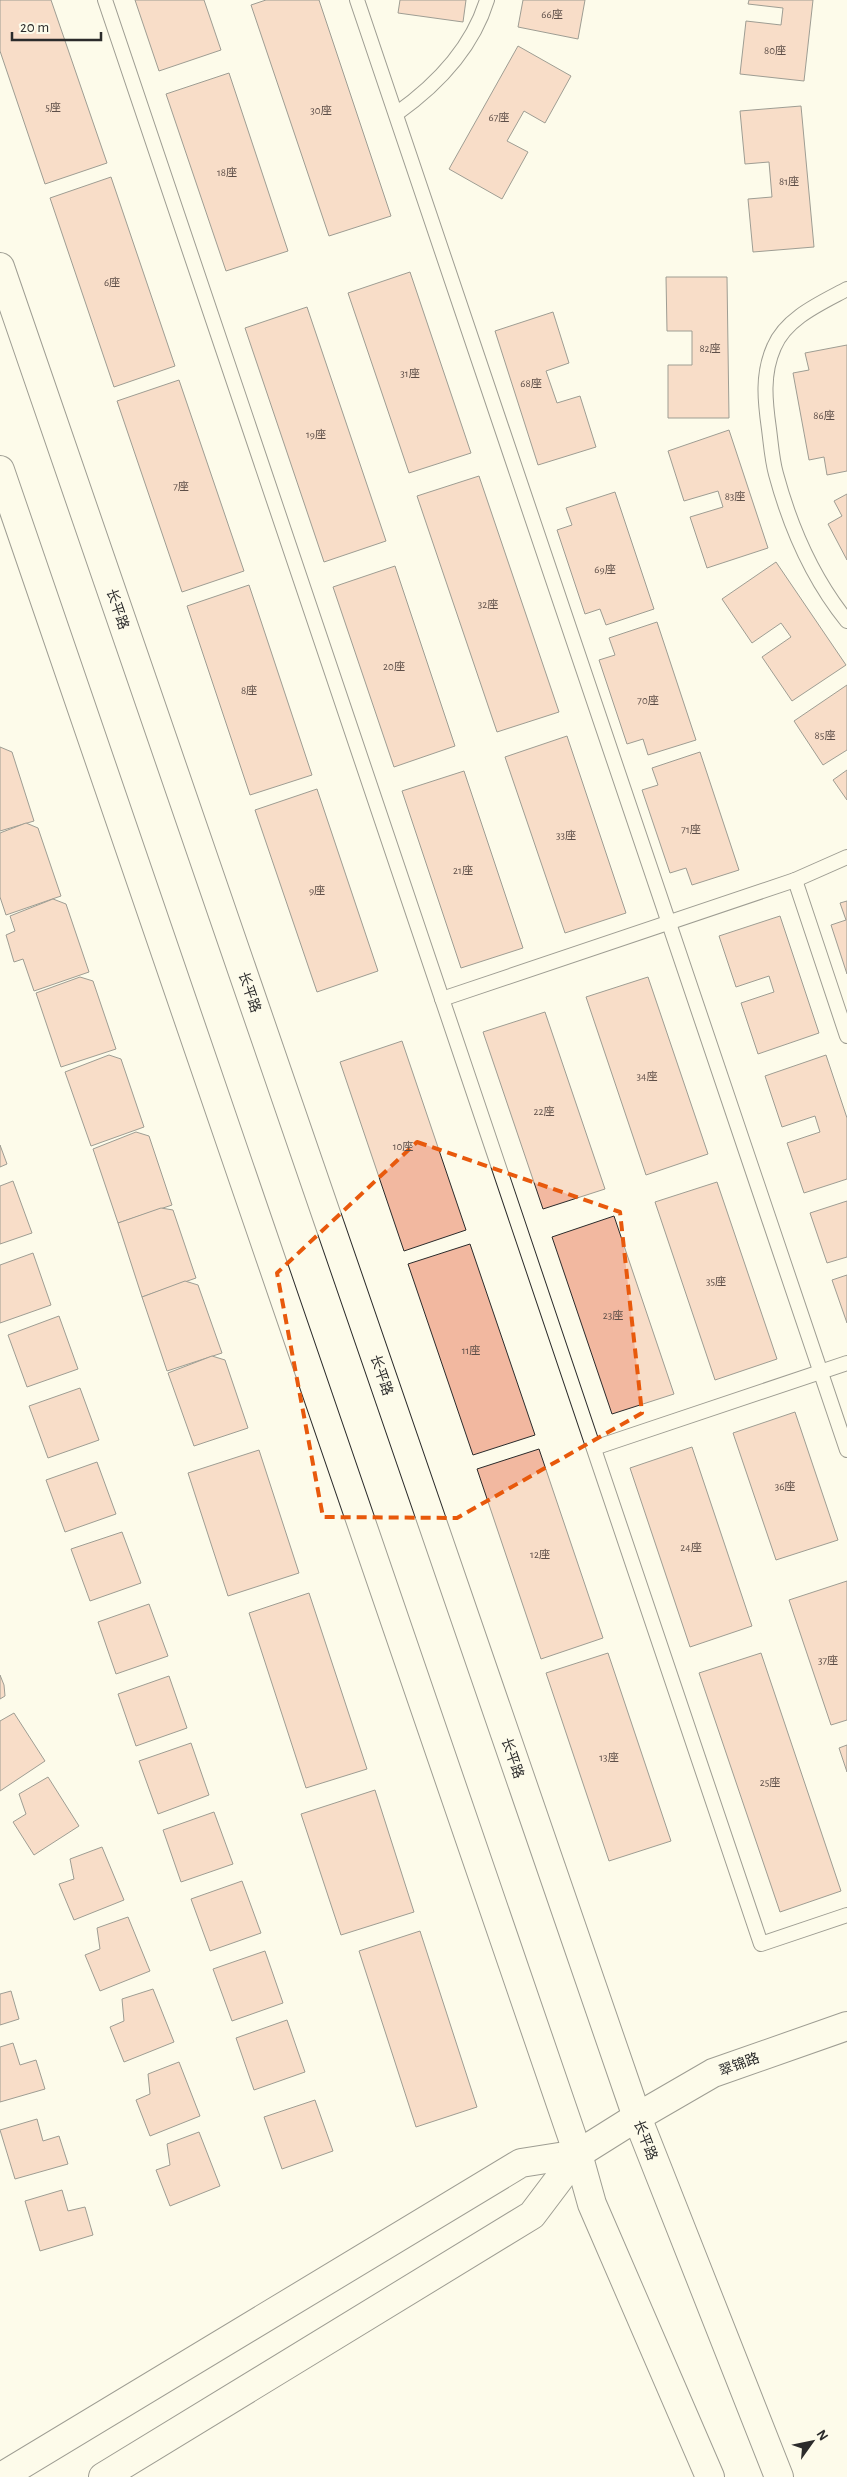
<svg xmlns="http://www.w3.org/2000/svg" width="847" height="2477" font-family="'Alegreya Sans','Noto Sans SC',sans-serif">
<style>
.building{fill:#f2b8a0;stroke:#2b2b2b}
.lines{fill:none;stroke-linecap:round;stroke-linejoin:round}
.service-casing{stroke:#2b2b2b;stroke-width:16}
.tertiary-casing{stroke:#2b2b2b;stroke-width:30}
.service{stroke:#fdfbea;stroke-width:14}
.tertiary{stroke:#fdfbea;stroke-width:28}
.marked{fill:none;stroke:#e8590c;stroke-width:4;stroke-dasharray:10 6;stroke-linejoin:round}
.labels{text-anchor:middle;stroke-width:4;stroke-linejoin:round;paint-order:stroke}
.number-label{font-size:11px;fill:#5d4e48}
.street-label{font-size:14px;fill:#2b2b2b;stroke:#fdfbea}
</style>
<rect width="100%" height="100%" fill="#fdfbea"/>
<g class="building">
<path d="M0,0H51L107,163L45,184L0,51Z"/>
<path d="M135,0H204L221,50L159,71Z"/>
<path d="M266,0H319L391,216L329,236L251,5Z"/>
<path d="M400,0H466L463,22L398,13Z"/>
<path d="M523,0H585L578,39L518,27Z"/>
<path d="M749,0H813L804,81L740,74L746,21L781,25L783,8L748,4Z"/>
<path d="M518,46L571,76L545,123L524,111L507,141L528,152L502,199L449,169Z"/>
<path d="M229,73L288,251L226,271L166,94Z"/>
<path d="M801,106L814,247L753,252L748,199L772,197L769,162L745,164L740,111Z"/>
<path d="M111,177L175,366L114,387L50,198Z"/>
<path d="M410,272L471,453L409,473L348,293Z"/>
<path d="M666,277H727L729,418H668V365H692V331H667Z"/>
<path d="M307,307L386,541L324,562L245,328Z"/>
<path d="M553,312L569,363L546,371L557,403L580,396L596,447L538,465L495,331Z"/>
<path d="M847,345V471L827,475L824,457L809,460L793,373L809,370L805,353Z"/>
<path d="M179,380L244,571L182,592L117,401Z"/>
<path d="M729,430L768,548L707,568L690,517L723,507L718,491L684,501L668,451Z"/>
<path d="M479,476L559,712L497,732L417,496Z"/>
<path d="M615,492L654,609L606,625L600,609L585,614L557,530L572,525L566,508Z"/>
<path d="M847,494V560L828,524L842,516L834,501Z"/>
<path d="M776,562L846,665L792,701L762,657L791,637L781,623L752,643L722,599Z"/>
<path d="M395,566L455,746L394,767L333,587Z"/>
<path d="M249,585L312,775L250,795L187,606Z"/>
<path d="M657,622L696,740L648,755L643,739L627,744L599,660L615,655L609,638Z"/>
<path d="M847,685V750L823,765L794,721Z"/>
<path d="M567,736L626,913L565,933L505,757Z"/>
<path d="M0,747L12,752L34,821L0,831Z"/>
<path d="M700,752L739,870L692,885L686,868L670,873L642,790L658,785L652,768Z"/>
<path d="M847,770V800L833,780Z"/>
<path d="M464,771L523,948L461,968L402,791Z"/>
<path d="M317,789L378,971L317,992L255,810Z"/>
<path d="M26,823L38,828L61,896L6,915L0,897V833Z"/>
<path d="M53,899L66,904L89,972L34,991L23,959L14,962L6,935L15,931L10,916Z"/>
<path d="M847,901V974L831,925L846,920L840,903Z"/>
<path d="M780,916L819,1033L758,1054L741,1003L774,992L769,976L736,987L719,936Z"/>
<path d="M80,977L93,981L116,1049L61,1067L36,993Z"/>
<path d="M648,977L708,1154L646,1175L586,997Z"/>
<path d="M545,1012L605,1189L543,1209L483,1032Z"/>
<path d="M402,1041L466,1230L404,1251L340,1062Z"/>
<path d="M109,1055L121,1059L144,1127L91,1146L65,1072Z"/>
<path d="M826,1055L847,1118V1179L804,1193L787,1143L820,1132L815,1116L782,1127L765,1076Z"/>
<path d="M136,1132L149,1136L172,1205L118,1223L93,1149Z"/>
<path d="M0,1145L7,1164L0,1167Z"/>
<path d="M13,1181L32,1233L0,1244V1186Z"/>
<path d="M717,1182L777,1359L715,1380L655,1202Z"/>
<path d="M847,1201V1257L827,1263L810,1213Z"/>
<path d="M161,1208L173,1210L196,1278L142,1297L118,1223Z"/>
<path d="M614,1216L674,1394L612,1414L552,1237Z"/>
<path d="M470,1244L535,1435L473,1455L408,1264Z"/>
<path d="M33,1253L51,1305L0,1323V1265Z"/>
<path d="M847,1275V1323L832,1280Z"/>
<path d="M185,1281L198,1285L222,1353L167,1371L142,1297Z"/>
<path d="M59,1316L78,1369L27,1387L8,1335Z"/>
<path d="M212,1356L225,1360L248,1428L194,1446L168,1373Z"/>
<path d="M80,1388L99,1440L48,1458L29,1406Z"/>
<path d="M795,1412L838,1540L776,1560L733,1433Z"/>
<path d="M692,1447L752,1626L690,1647L630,1468Z"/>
<path d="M539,1449L603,1638L541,1659L477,1469Z"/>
<path d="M259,1450L299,1573L228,1596L188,1473Z"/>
<path d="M97,1462L116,1514L65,1532L46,1480Z"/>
<path d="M122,1532L141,1583L90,1601L71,1549Z"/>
<path d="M847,1581V1720L831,1725L789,1600Z"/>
<path d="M309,1593L367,1769L306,1788L249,1613Z"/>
<path d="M149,1604L168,1656L116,1674L98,1622Z"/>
<path d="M608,1653L671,1841L609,1861L546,1673Z"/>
<path d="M761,1653L841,1891L780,1912L699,1673Z"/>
<path d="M0,1675L4,1685L5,1696L0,1699Z"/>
<path d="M169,1676L187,1728L136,1746L118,1694Z"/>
<path d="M14,1713L45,1761L0,1791V1721Z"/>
<path d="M191,1743L209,1795L158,1814L139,1761Z"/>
<path d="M847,1745V1772L839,1748Z"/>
<path d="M48,1777L79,1826L34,1855L13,1822L26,1814L19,1794Z"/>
<path d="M375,1790L414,1912L341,1935L301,1814Z"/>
<path d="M214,1812L233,1864L181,1882L163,1830Z"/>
<path d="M102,1847L124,1900L74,1920L59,1884L74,1879L70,1859Z"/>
<path d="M242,1881L261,1933L210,1951L191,1899Z"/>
<path d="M128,1917L150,1971L100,1991L85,1955L100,1949L97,1928Z"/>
<path d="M420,1931L477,2107L416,2127L359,1951Z"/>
<path d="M265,1951L283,2003L232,2021L213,1969Z"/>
<path d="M153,1989L174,2042L124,2062L110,2027L124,2021L122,1999Z"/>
<path d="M11,1991L19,2019L0,2025V1994Z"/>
<path d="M287,2020L305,2072L254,2090L236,2038Z"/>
<path d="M13,2043L20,2065L36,2060L45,2089L0,2102V2047Z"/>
<path d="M179,2062L200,2116L150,2136L136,2100L150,2094L148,2074Z"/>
<path d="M315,2100L333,2151L282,2169L264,2117Z"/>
<path d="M37,2119L43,2141L59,2136L68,2164L15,2179L0,2130Z"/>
<path d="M199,2132L220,2186L170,2206L156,2170L170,2165L167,2144Z"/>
<path d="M62,2190L68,2211L85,2207L93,2235L40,2251L25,2201Z"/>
</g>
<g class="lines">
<g class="service-casing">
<g id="service">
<path d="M105,0L761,1944L847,1915"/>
<path d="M357,0L847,1450"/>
<path d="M396,114C437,85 472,49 487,0"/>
<path d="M847,289C821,303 786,318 774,347C762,374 765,401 769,429C771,444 772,460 776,474C790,526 813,579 847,621"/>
<path d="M795,880L847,1036"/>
<path d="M442,999L795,880L847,857"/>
<path d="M594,1448L847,1363"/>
</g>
</g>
<g class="tertiary-casing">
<g id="tertiary">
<path d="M0,267L637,2117L779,2477"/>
<path d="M0,470L578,2154L592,2204L710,2477"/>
<path d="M1,2477L521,2163L578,2154"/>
<path d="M103,2477L532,2215L578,2154L637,2117L713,2073L847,2026"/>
</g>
</g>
<use href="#service" class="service"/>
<use href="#tertiary" class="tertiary"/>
</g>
<path d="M0 0H847V2477H0ZM417,1142L620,1212L642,1413L457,1518L323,1517L277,1273Z" fill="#fdfbea" fill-opacity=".55" fill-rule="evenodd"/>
<path class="marked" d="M417,1142L620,1212L642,1413L457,1518L323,1517L277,1273Z"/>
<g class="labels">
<g class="number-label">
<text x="552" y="18">66座</text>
<text x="775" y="54">80座</text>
<text x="53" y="111">5座</text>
<text x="321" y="114">30座</text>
<text x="499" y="121">67座</text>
<text x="227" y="176">18座</text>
<text x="789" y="185">81座</text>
<text x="112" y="286">6座</text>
<text x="710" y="352">82座</text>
<text x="410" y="377">31座</text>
<text x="531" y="387">68座</text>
<text x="824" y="419">86座</text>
<text x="316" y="438">19座</text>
<text x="181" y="490">7座</text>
<text x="735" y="500">83座</text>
<text x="605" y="573">69座</text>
<text x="488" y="608">32座</text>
<text x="394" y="670">20座</text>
<text x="249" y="694">8座</text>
<text x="648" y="704">70座</text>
<text x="825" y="739">85座</text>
<text x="691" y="833">71座</text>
<text x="566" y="839">33座</text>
<text x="463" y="874">21座</text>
<text x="317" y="894">9座</text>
<text x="647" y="1080">34座</text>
<text x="544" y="1115">22座</text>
<text x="403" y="1150">10座</text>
<text x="716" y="1285">35座</text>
<text x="613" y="1319">23座</text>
<text x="471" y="1354">11座</text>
<text x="785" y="1490">36座</text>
<text x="691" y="1551">24座</text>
<text x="540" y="1558">12座</text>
<text x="828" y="1664">37座</text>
<text x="609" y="1761">13座</text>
<text x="770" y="1786">25座</text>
</g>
<g class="street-label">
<text transform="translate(118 609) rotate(71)" y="5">长平路</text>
<text transform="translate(250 992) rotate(71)" y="5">长平路</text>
<text transform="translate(382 1375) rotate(71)" y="5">长平路</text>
<text transform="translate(513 1758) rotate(71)" y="5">长平路</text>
<text transform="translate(739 2064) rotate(-20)" y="5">翠锦路</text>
<text transform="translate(646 2140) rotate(69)" y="5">长平路</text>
</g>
</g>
<g transform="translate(812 2442) rotate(57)" stroke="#fdfbea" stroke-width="4" paint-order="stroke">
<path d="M0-4L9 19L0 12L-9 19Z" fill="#2b2b2b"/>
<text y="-8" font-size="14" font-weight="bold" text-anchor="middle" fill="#2b2b2b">N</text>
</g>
<path d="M12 32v8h89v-8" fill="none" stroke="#2b2b2b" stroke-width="2.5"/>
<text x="20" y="32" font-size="15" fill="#2b2b2b" stroke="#fdfbea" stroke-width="4" paint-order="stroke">20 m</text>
</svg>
